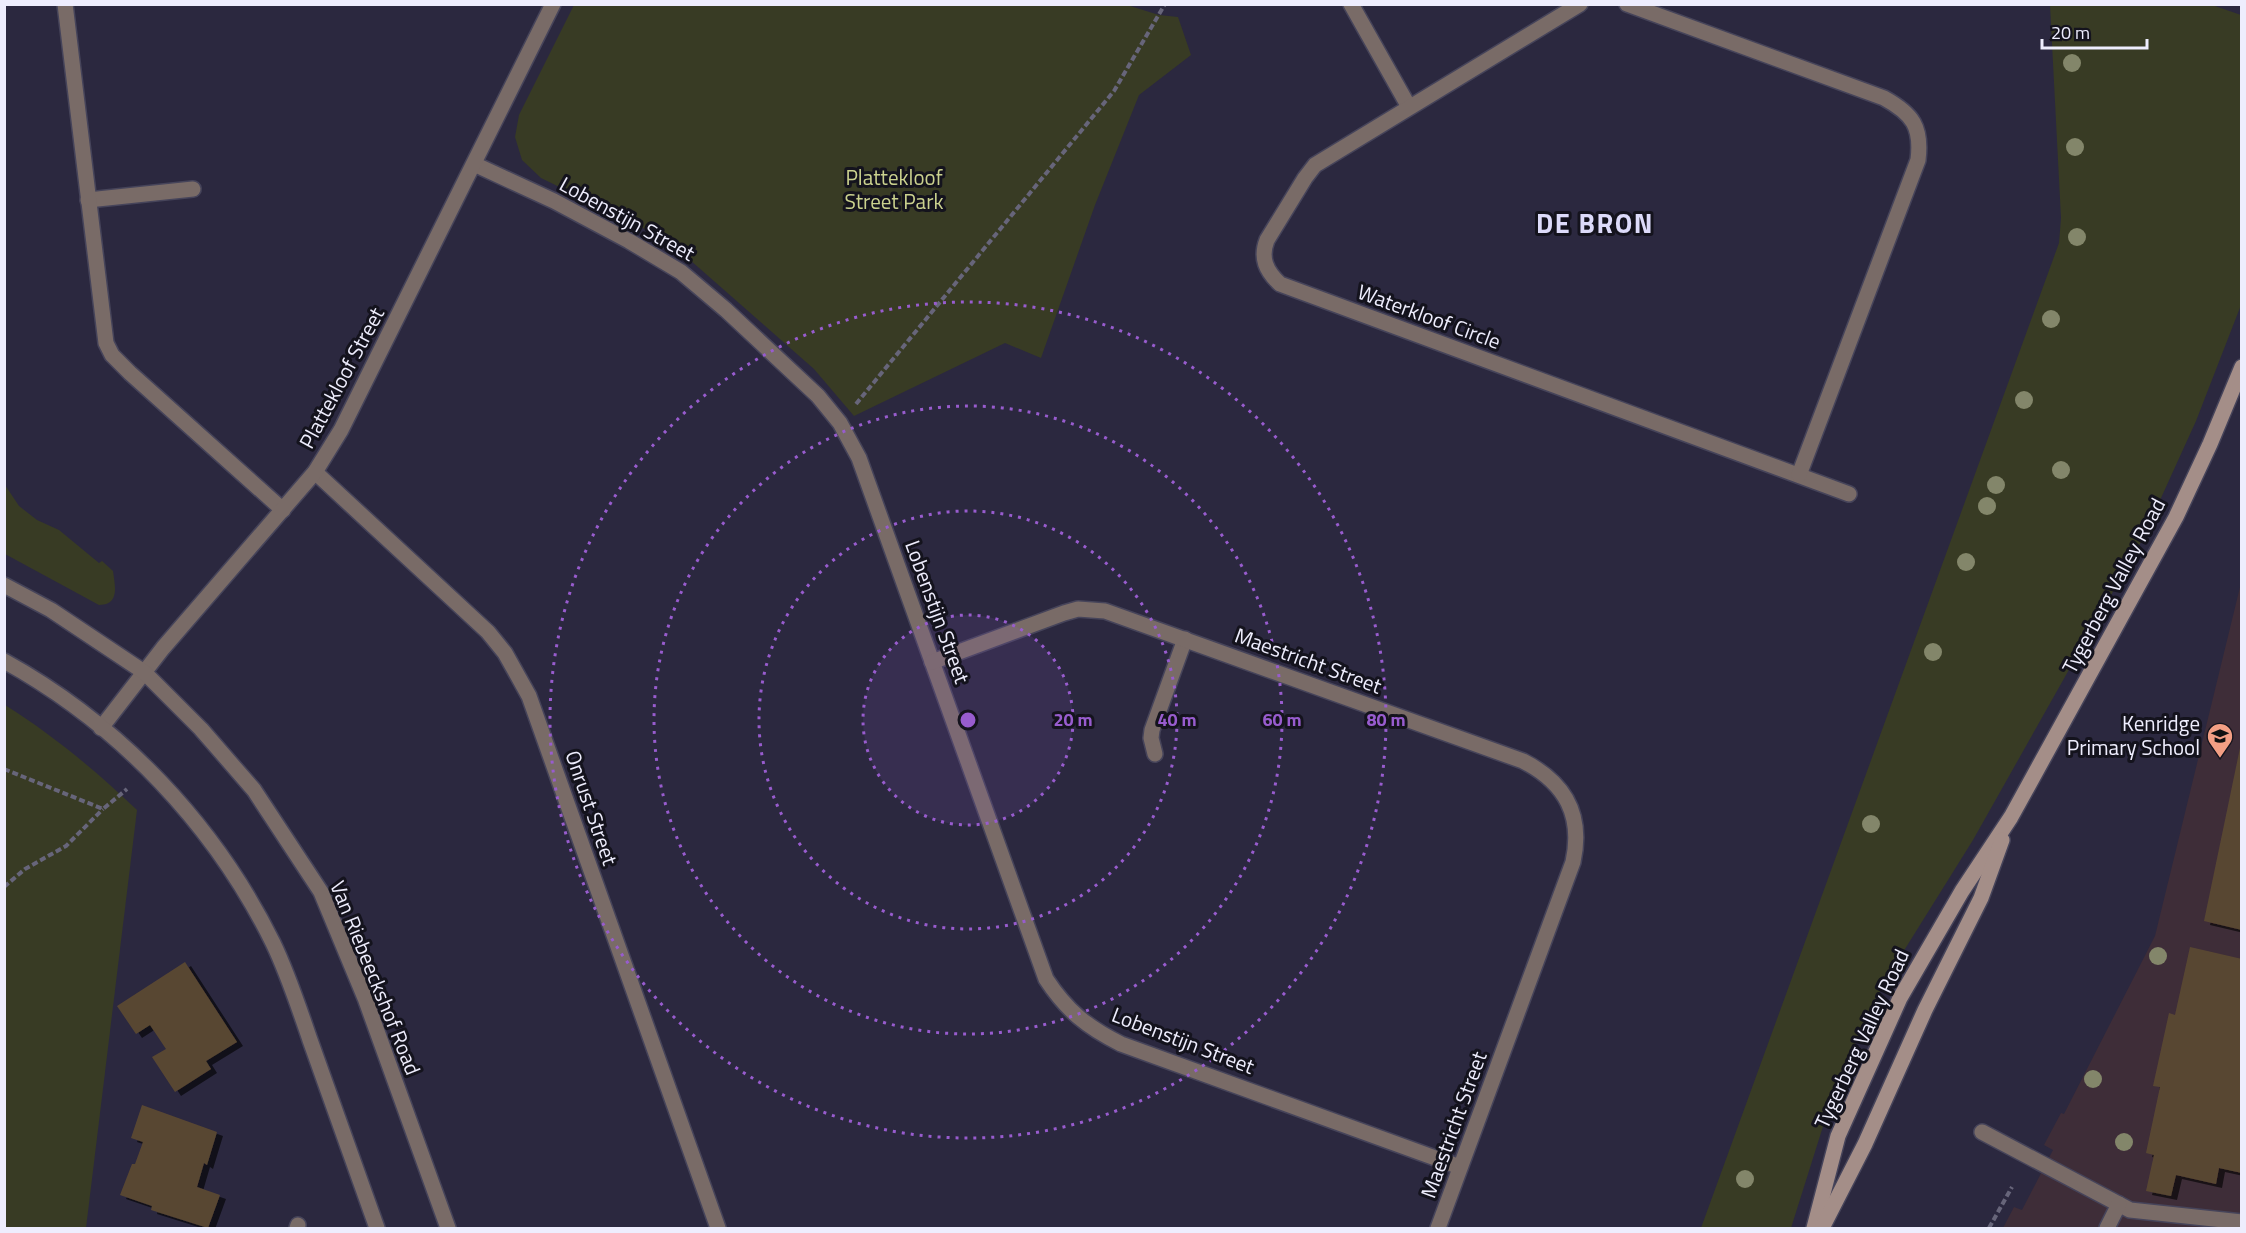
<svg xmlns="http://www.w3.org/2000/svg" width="2246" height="1233" font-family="'Titillium Web',sans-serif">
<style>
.education{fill:#3e2d38}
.green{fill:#383b24}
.building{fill:#594732;filter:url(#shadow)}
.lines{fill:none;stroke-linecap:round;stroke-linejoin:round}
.service-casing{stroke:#46445a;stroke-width:18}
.minor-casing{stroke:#46445a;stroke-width:18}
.tertiary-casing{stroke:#46445a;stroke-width:18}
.secondary-casing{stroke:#46445a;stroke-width:18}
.path{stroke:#67657a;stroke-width:4;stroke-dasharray:6 3;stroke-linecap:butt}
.service{stroke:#796b67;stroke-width:15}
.minor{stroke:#796b67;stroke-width:15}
.tertiary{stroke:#796b67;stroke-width:15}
.secondary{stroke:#a48e88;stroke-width:15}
.tree{fill:#83866a}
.ring{fill:none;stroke:#985cce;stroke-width:3;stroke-dasharray:3 6}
.labels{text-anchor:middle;stroke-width:6;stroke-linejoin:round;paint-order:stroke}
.park-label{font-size:21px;fill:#cbd28e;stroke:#14131d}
.street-label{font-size:21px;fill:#eeedfd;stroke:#14131d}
.poi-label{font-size:21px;fill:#eeedfd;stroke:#14131d;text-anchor:end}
.district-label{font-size:27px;font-weight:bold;letter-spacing:1.5px;fill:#dddbfa;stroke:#14131d}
.centre{fill:#985cce;stroke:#14131d;stroke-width:3}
.ring-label{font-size:18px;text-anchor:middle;font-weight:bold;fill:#985cce;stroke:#14131d;stroke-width:6;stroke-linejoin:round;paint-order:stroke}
</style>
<defs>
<filter id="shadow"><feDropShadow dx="6" dy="4" stdDeviation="0" flood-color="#0009"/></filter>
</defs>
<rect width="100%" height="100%" fill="#2b283f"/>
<path class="education" d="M2241,583V1228H2003L2014,1207L2022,1210L2053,1150L2044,1145L2061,1113L2064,1114L2155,936Z"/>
<g class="green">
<path d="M574,5H1127L1159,15L1178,17L1191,55L1139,95L1095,205L1041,358L1005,343L854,416L814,369L690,260L643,228L541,178L522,160L515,137L519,115Z"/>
<path d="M2050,5H2212L2241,15V305L2196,421L2141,542L1973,840L1885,981L1837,1082L1791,1228H1701L2059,243L2061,218Z"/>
<path d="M5,485L19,506L37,520L59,530L99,563L102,561L113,571C115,586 120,605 99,605L5,554Z"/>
<path d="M5,705C53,735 96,771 137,810L86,1228H5Z"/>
</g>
<g class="building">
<path d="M2240,748H2242V930L2204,921Z"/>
<path d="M2190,947L2242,959V1173L2219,1168L2216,1184L2176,1175L2171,1196L2146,1191L2154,1155L2146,1153L2160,1087L2153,1086L2169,1013L2175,1015Z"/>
<path d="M185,962L237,1042L206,1061L211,1069L175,1092L152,1057L166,1049L150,1025L136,1034L117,1006Z"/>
<path d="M142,1105L217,1132L207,1165L204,1163L197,1187L220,1195L208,1228L151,1210L152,1206L120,1195L132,1164H135L143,1142L131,1138Z"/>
</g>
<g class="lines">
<g class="service-casing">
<g id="service">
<path d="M88,200L193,189"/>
<path d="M1155,754L1151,738L1152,730L1185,639"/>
<path d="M1982,1132L2130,1210L2242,1222"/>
<path d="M2107,1228L2119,1204"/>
</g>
</g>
<g class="minor-casing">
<g id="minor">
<path d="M65,4L106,343L112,355L130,373L283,510"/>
<path d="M1351,4L1409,107"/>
<path d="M1580,4L1315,165L1305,178L1267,240C1260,258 1266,271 1280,284L1849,494"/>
<path d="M1627,4L1884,98C1913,114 1922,127 1918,160L1799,475"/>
<path d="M474,164L554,201L629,241L681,272L726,310L818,396L840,423L859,458L1046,979C1067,1011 1087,1027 1121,1044L1460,1167"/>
<path d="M315,472L488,632L505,653L529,696L718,1228"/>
<path d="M932,662L1064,613L1078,609L1105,611L1523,761C1566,783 1583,816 1573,862L1438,1228"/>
<path d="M101,728L163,648L315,472L341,430L553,4"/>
<path d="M297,1228L298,1225"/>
</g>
</g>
<g class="tertiary-casing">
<g id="tertiary">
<path d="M4,585L51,610L144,672L201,729L254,790L321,892L365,998L448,1228"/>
<path d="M4,661C120,725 215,825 273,943C288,974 299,1008 310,1040C333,1103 355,1166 377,1228"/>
</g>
</g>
<g class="secondary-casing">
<g id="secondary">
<path d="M1814,1228L1838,1136L1900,998L1962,891L2011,817L2176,517L2210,444L2242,367"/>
<path d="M1822,1228L1865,1144L1925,1010L1981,898L2002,840"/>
</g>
</g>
<g class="path">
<path d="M856,404L1114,91L1165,4"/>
<path d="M4,769L103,809L127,789"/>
<path d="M4,887L25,869L66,846L103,809"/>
<path d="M1989,1228L2012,1187"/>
</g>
<use href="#service" class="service"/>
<use href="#minor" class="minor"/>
<use href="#tertiary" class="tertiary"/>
<use href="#secondary" class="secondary"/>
</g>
<g class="tree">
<circle cx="2072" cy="63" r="9"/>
<circle cx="2075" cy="147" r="9"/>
<circle cx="2077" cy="237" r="9"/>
<circle cx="2051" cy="319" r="9"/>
<circle cx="2024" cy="400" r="9"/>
<circle cx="2061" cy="470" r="9"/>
<circle cx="1996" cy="485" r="9"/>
<circle cx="1987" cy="506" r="9"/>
<circle cx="1966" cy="562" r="9"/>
<circle cx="1933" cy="652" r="9"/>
<circle cx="1871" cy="824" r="9"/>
<circle cx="2158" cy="956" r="9"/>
<circle cx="2093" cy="1079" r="9"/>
<circle cx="2124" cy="1142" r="9"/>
<circle cx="1745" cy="1179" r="9"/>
</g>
<circle cx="968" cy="720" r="105" fill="#985cce" fill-opacity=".12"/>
<g class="ring">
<circle cx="968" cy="720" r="105"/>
<circle cx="968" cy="720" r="209"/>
<circle cx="968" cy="720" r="314"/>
<circle cx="968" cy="720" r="418"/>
</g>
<defs>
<g id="school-pin" transform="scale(1.35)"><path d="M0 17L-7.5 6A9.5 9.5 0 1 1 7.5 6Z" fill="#f39f84" stroke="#14131d"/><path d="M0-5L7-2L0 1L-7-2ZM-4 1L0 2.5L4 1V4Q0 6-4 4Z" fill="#111"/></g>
</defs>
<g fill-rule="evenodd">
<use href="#school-pin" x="2220" y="736"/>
</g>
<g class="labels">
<g class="park-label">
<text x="894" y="185">Plattekloof<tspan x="894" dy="24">Street Park</tspan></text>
</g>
<g class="street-label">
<text transform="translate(627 219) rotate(29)" y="7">Lobenstijn Street</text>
<text transform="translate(1429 317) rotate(20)" y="7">Waterkloof Circle</text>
<text transform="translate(342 378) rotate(-62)" y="7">Plattekloof Street</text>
<text transform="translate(2114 586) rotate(-62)" y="7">Tygerberg Valley Road</text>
<text transform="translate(937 612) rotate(70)" y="7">Lobenstijn Street</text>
<text transform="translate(1308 661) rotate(20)" y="7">Maestricht Street</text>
<text transform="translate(591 808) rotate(71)" y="7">Onrust Street</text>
<text transform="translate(375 978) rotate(68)" y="7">Van Riebeeckshof Road</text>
<text transform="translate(1862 1039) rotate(-65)" y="7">Tygerberg Valley Road</text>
<text transform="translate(1183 1041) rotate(21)" y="7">Lobenstijn Street</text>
<text transform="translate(1454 1125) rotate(-70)" y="7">Maestricht Street</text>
</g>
<g class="poi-label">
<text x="2200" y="731">Kenridge<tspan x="2200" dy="24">Primary School</tspan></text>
</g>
<g class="district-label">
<text x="1595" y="233">DE BRON</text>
</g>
</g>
<circle cx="968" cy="720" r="9" class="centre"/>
<g class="ring-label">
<text x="1073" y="726">20 m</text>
<text x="1177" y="726">40 m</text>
<text x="1282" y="726">60 m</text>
<text x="1386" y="726">80 m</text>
</g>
<rect width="2246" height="1233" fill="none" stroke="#eeedfd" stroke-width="12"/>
<path d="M2042 39v9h105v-9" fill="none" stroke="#eeedfd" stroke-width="3"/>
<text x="2051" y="39" font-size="18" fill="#eeedfd" stroke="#14131d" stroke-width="4.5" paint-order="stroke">20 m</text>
</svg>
